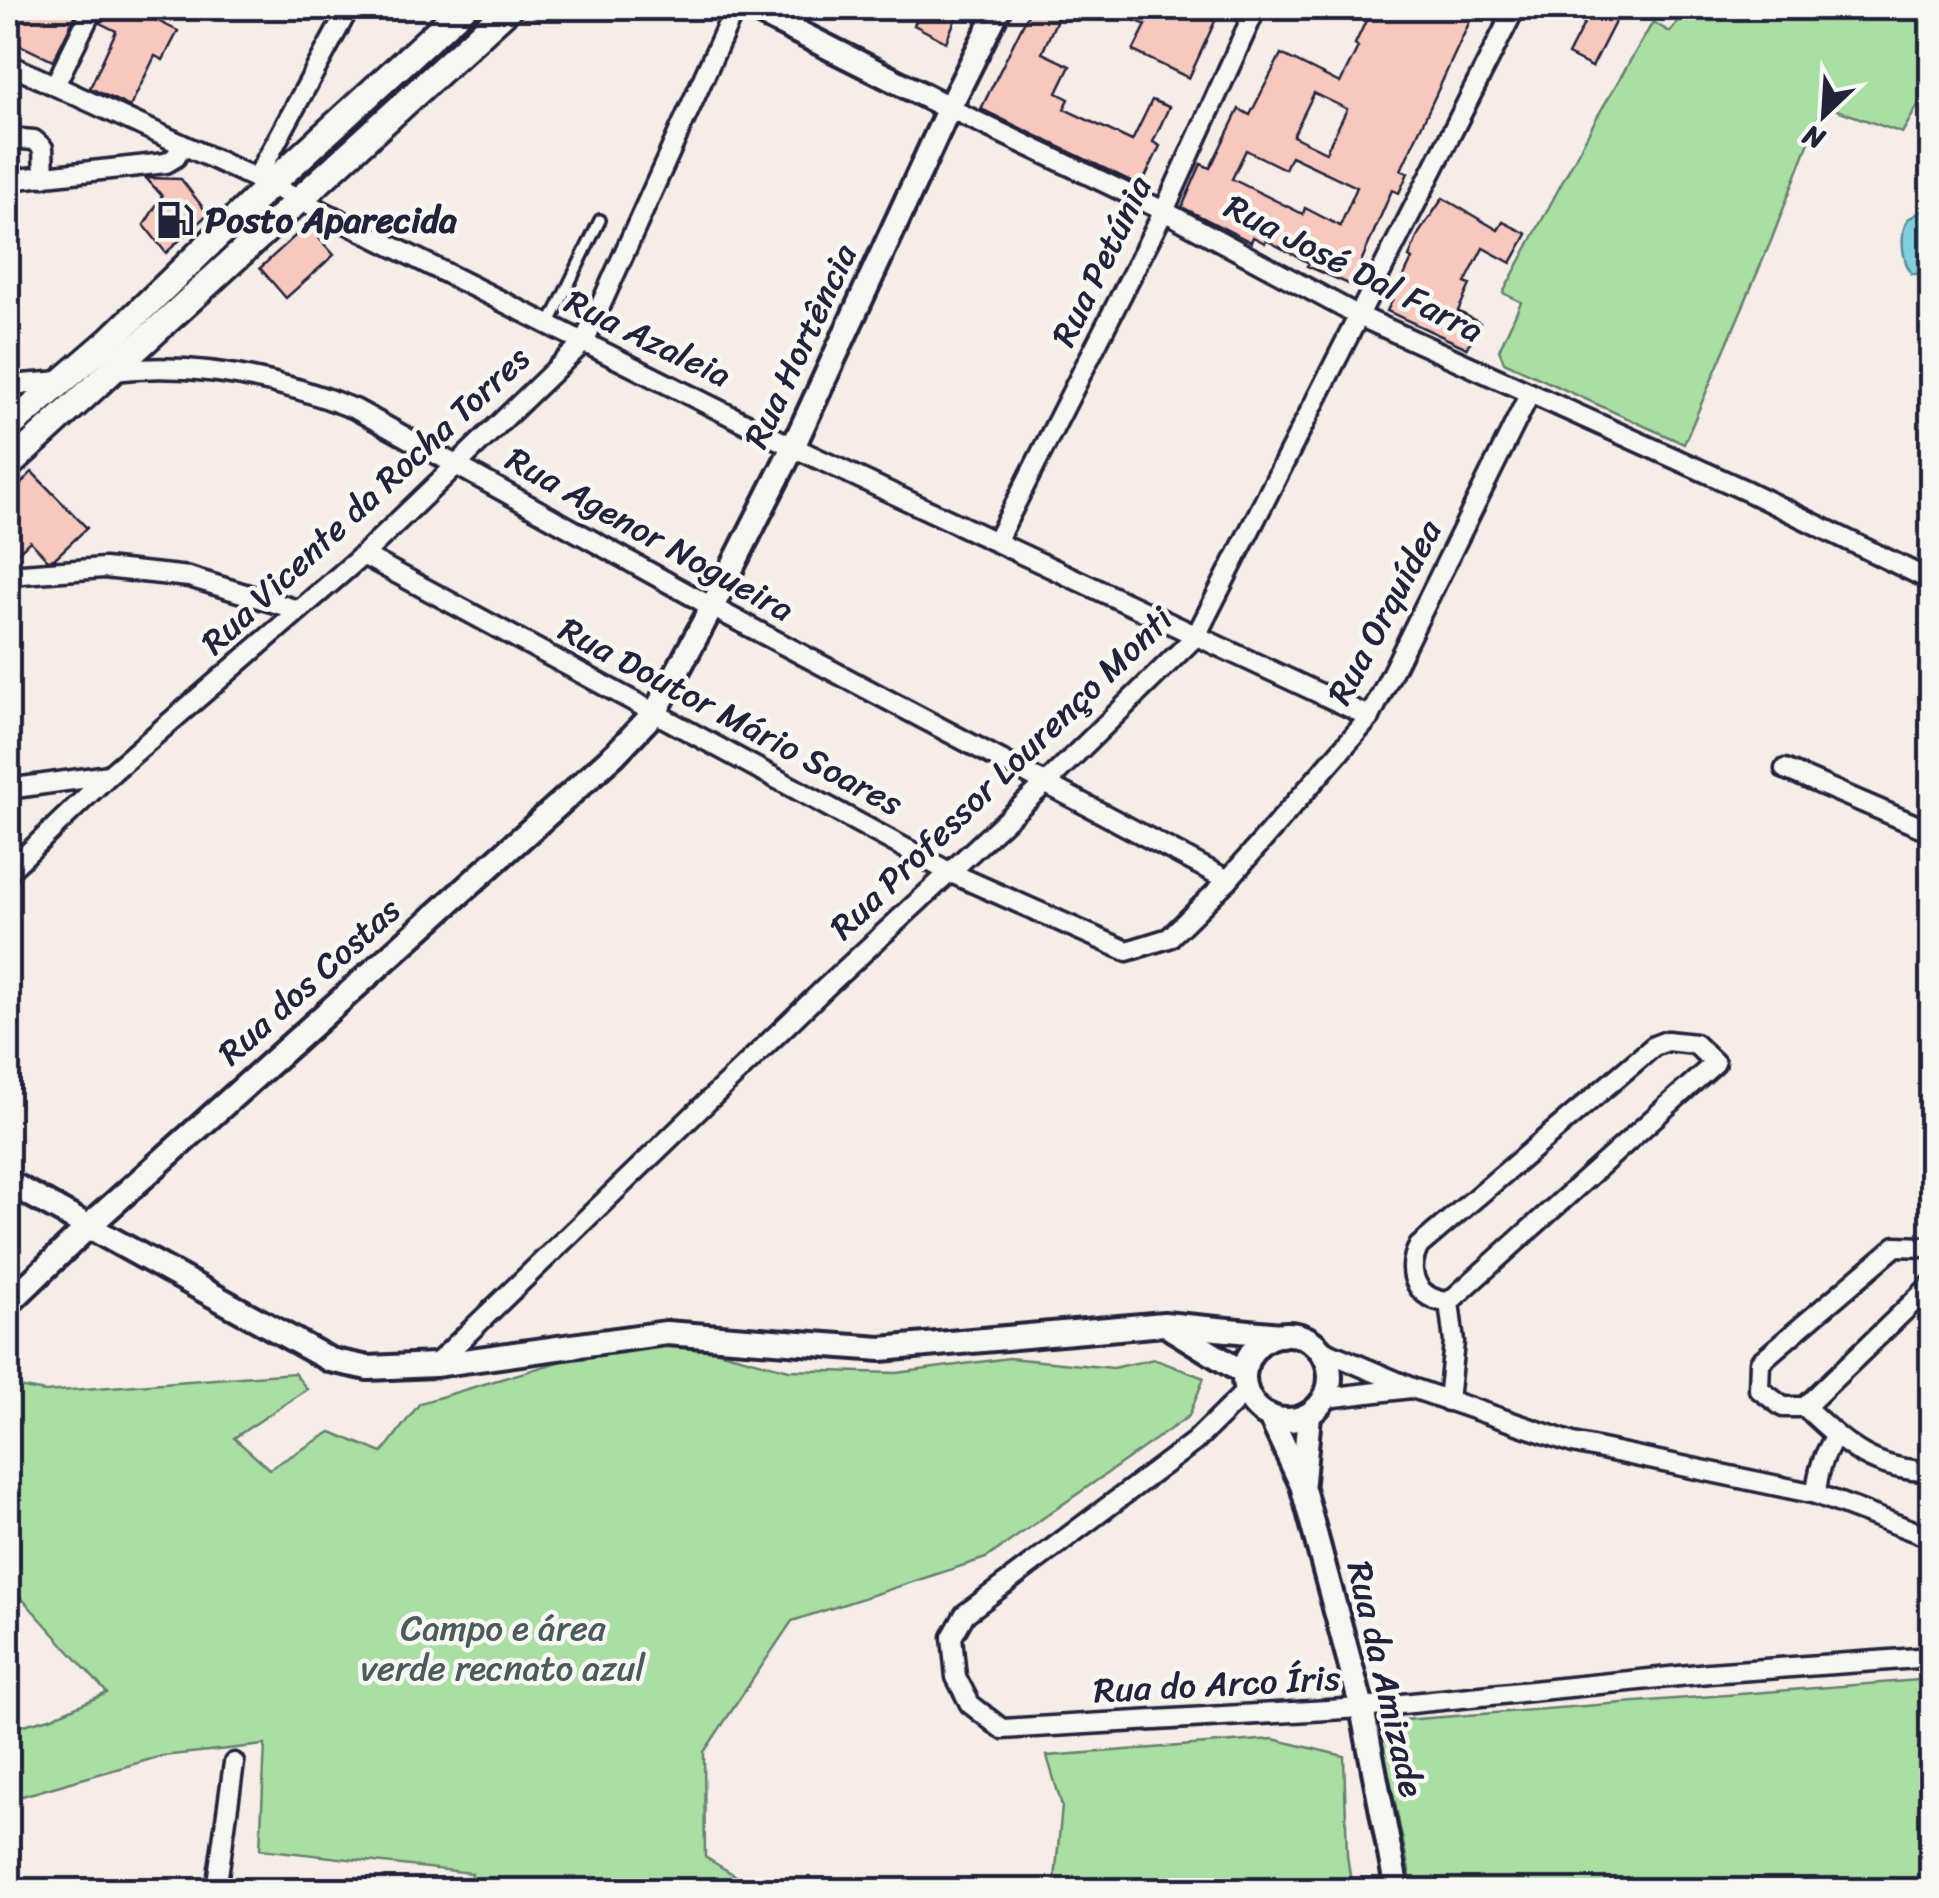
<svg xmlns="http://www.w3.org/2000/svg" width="1939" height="1898" font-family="Sriracha,sans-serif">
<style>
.green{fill:#a9dfa2;stroke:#66806e;stroke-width:2.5}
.water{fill:#80cfdc;stroke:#5a8a9c;stroke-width:2.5}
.building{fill:#f8c8bf;stroke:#22223b;stroke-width:2.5;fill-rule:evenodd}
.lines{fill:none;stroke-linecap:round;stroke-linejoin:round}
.service-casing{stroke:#22223b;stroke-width:16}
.minor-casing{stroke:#22223b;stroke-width:25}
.tertiary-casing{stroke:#22223b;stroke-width:30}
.secondary-casing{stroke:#22223b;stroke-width:32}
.service{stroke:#f6f6f2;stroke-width:9}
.minor{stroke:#f6f6f2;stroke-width:18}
.tertiary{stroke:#f6f6f2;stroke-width:22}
.secondary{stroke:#f6f6f2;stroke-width:25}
.labels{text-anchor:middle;stroke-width:9;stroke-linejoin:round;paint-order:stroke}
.poi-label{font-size:35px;font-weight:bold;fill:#22223b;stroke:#f6f6f2;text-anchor:start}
.street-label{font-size:35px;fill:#22223b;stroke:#f6f6f2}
.park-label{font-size:35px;fill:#4a5b5a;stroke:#f6f6f2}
</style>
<rect width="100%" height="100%" fill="#f6ede8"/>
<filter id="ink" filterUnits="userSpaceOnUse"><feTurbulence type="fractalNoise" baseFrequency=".01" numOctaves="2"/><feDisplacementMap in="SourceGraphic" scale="20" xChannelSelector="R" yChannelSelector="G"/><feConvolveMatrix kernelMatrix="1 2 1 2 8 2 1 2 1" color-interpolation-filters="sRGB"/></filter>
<g filter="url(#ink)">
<g class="green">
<path d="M1689,8H1931V83L1902,133L1823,105L1771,241L1684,444L1504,362L1499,350L1521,302L1503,293L1597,117L1653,22L1670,32Z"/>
<path d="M653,1334L789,1370L897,1373L1009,1358L1113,1368L1154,1359L1204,1378L1189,1416L986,1558L792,1621L704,1752L705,1857L759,1890H467L472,1873L260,1849L265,1745L162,1756L8,1800V1729L50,1718L107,1693L8,1583V1385L45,1392L294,1373L307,1389L234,1438L269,1469L331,1432L382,1453L420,1403Z"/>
<path d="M1931,1679V1890H1413L1378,1722Z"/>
<path d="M1273,1739L1344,1756L1347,1855L1352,1890H1054L1062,1806L1047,1756Z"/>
</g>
<path class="water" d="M1926,209L1931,212L1932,274H1912C1902,261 1899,233 1908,219Z"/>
<g class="building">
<path d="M19,8H79L53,61L8,39Z"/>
<path d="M105,8H131L178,31L163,60L155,56L130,107L90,88L116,31L100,23Z"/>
<path d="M923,8H960L946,42L914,25Z"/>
<path d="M1031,8H1062L1042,53L1070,66L1057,93L1069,99L1064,109L1132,141L1152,100L1169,107L1153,142L1160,146L1141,186L981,109Z"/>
<path d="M1109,8H1221L1189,78L1133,51L1146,25Z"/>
<path d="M1372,8H1476L1401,170L1408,173L1399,193L1392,190L1351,285L1307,266L1309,263L1266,240L1265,243L1253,237L1251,242L1182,207L1201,164L1210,168L1239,109L1250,115L1281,54L1340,83L1358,47L1355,44ZM1314,93L1347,109L1326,152L1293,136ZM1246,150L1285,169L1291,156L1357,187L1340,226L1305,208L1303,214L1232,179Z"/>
<path d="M1592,8L1616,20L1592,67L1568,55Z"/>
<path d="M146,178L181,179L208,214L166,253L144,225L162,196Z"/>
<path d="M1443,198L1498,230L1503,222L1527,234L1511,263L1483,248L1465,283L1470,285L1458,311L1480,323L1467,348L1387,311L1412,259L1409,257L1419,233Z"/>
<path d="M307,225L334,255L286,298L260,268Z"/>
<path d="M32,472L87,528L54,559L48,560L30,541L8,562V497Z"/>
</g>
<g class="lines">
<g class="service-casing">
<path id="service" d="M550,323L600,220"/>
</g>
<g class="minor-casing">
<g id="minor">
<path d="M8,64L270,185L793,447L1370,717"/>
<path d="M55,85L93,8"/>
<path d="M949,108L1164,211L1359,316L1747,491L1932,581"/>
<path d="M8,138L34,140L43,148L44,177"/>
<path d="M256,179L349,8"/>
<path d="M8,180L166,163L176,157L181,145"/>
<path d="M112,371C196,361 277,378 355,409L712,607L1228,880"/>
<path d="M8,385L62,381"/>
<path d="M997,540L1164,211L1256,8"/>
<path d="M363,555L949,872L1127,951L1169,938L1228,880L1370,717L1530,393"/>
<path d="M8,575L104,568L189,577L298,610"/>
<path d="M1785,769L1932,832"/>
<path d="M8,789L109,775"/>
<path d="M8,872L109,775L363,555L584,342L735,8"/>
<path d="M1667,1041L1695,1044L1715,1063L1449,1302C1418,1300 1404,1274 1419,1246L1654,1046Z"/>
<path d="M1932,1250L1926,1247L1896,1246L1760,1362L1759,1389L1783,1407H1805L1932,1284"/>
<path d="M1323,1350L1412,1388L1573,1443L1816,1494L1932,1538"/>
<path d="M435,1365L824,989L1046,783L1196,636L1515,8"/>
<path d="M1246,1391L1194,1442L965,1614L952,1637L956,1677L970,1704L1002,1729L1362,1708L1709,1673L1932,1657"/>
<path d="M1326,1398L1411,1388"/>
<path d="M1448,1401L1454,1342L1449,1302"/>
<path d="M1805,1407C1846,1445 1872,1471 1932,1471"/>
<path d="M1816,1494C1818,1471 1823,1455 1836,1436"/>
<path d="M216,1890L234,1763"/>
</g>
</g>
<g class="tertiary-casing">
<g id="tertiary">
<path d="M750,8L949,108"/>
<path d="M8,1182L330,1360L368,1368L435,1365L666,1333L881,1349L1164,1324L1281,1335"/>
<path d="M8,1304L90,1225L615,754L656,711L712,607L793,447L949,108L999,8"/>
<path d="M1172,1329L1242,1372"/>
<circle cx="1287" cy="1377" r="43"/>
<path d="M1270,1416L1302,1485L1362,1708L1397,1890"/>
<path d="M1303,1481L1309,1415"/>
</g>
</g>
<g class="secondary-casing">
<g id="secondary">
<path d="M8,428L110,340L270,185L463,8"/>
<path d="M8,466L509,8"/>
</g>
</g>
<use href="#service" class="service"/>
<use href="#minor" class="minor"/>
<use href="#tertiary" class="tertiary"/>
<use href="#secondary" class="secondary"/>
</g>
</g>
<defs>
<g id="fuel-bare" transform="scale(3)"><path d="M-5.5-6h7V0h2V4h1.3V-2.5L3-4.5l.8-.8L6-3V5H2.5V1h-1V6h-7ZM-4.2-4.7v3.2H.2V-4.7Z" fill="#22223b" stroke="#f6f6f2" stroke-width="2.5" paint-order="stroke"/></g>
</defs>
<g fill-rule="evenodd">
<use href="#fuel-bare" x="175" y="220"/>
</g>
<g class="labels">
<g class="poi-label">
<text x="205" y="232">Posto Aparecida</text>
</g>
<g class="street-label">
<text transform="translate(1101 261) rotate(-64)" y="12">Rua Petúnia</text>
<text transform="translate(1354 268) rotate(27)" y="12">Rua José Dal Farra</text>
<text transform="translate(648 338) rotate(26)" y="12">Rua Azaleia</text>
<text transform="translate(800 346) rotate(-65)" y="12">Rua Hortência</text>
<text transform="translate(365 500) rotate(-43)" y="12">Rua Vicente da Rocha Torres</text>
<text transform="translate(650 534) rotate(29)" y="12">Rua Agenor Nogueira</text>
<text transform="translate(1384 612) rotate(-62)" y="12">Rua Orquídea</text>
<text transform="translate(731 716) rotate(28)" y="12">Rua Doutor Mário Soares</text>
<text transform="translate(1001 773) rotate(-44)" y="12">Rua Professor Lourenço Monti</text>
<text transform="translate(309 981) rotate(-42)" y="12">Rua dos Costas</text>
<text transform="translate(1386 1679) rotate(77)" y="12">Rua da Amizade</text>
<text transform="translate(1217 1684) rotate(-3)" y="12">Rua do Arco Íris</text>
</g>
<g class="park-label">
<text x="503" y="1640">Campo e área<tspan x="503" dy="40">verde recnato azul</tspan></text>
</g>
</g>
<rect width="1939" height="1898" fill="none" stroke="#f6f6f2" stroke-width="40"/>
<rect x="20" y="20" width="1899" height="1858" fill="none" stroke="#22223b" stroke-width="4" filter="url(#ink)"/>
<g transform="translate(1824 115) rotate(205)" stroke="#f6f6f2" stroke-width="8" paint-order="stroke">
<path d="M0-8L18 38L0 25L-18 38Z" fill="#22223b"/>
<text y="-15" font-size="28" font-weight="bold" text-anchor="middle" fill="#22223b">N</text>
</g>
</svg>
